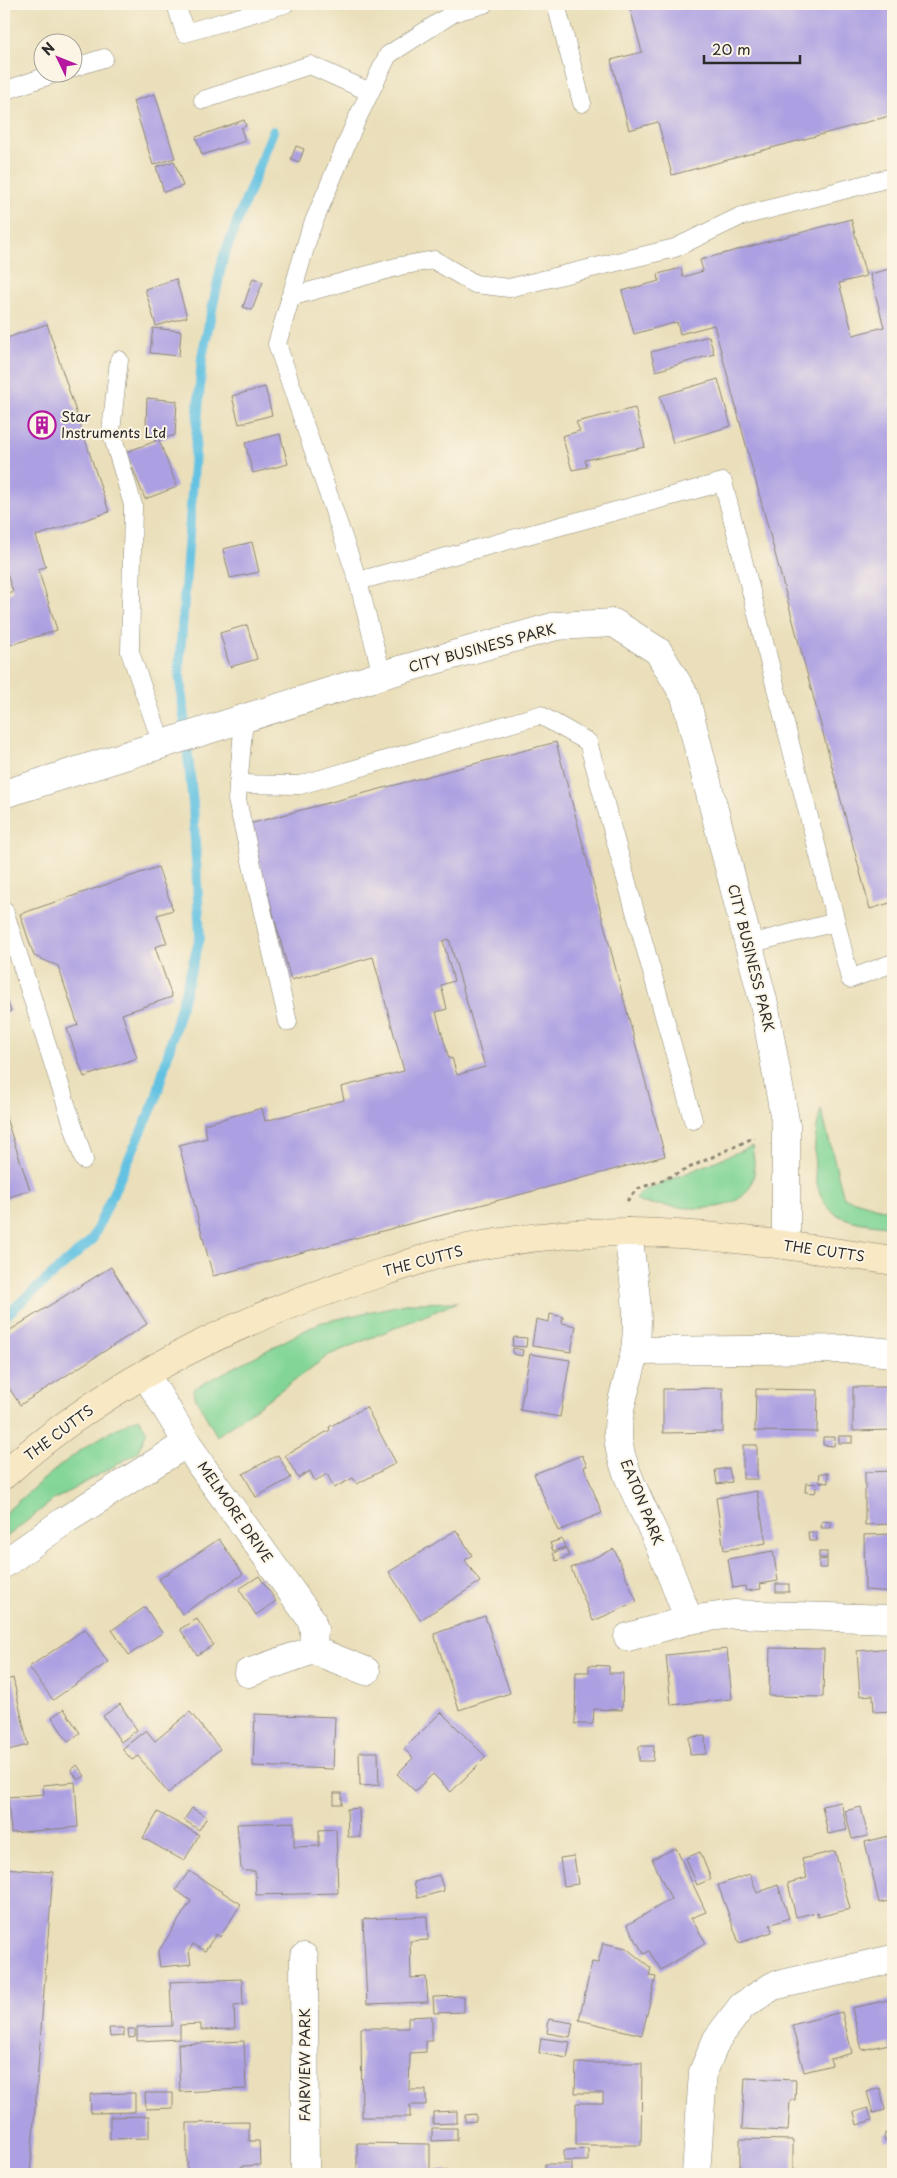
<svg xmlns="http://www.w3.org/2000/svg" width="897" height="2178" font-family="'Playpen Sans',sans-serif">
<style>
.green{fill:#82d597;stroke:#568061}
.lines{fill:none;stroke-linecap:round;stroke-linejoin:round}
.stream{stroke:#64c2e2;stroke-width:10}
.building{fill:#ada0e2;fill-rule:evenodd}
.lane-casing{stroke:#8a8572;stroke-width:19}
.street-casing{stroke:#8a8572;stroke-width:29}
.secondary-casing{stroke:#8a8572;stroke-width:29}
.path{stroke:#8a8572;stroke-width:3;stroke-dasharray:4 4;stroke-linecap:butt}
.lane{stroke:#fff;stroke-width:18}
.street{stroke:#fff;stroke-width:28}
.secondary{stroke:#f8e8c3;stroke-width:28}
.labels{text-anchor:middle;stroke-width:4;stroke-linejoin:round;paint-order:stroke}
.poi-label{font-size:14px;fill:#2b2b2b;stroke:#fcf5e5;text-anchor:start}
.street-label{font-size:14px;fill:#2b2b2b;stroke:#fcf5e5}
</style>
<rect width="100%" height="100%" fill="#fcf5e5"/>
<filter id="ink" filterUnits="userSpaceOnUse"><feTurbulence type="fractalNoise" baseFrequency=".02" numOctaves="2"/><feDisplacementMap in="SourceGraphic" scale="10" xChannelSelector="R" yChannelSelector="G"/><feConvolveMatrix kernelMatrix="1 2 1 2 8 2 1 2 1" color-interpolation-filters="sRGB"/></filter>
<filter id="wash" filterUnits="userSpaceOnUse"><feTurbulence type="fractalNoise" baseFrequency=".0096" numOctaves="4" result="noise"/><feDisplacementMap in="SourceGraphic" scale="20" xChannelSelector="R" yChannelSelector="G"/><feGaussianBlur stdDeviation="1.12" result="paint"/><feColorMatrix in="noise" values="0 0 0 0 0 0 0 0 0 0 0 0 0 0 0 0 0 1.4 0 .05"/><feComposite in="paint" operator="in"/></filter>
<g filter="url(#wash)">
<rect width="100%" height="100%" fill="#eadfba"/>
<g class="green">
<path d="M821,1109L844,1198L893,1212V1227C875,1224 852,1224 836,1214C807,1196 813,1138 821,1109Z"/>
<path d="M752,1146C753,1154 755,1164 754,1173C747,1223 676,1206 641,1203L636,1199L641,1192Z"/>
<path d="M458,1302L329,1355L217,1436L196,1399L193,1389L319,1323L409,1303Z"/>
<path d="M138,1418L147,1431L137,1453L52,1501L4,1539V1514C45,1477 87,1440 138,1418Z"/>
</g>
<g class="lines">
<path class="stream" d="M4,1317L92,1240L155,1101L200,938L193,804L179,669L202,357L223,258L273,131"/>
</g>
<g id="blocks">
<g class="building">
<path d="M629,4H893V115L672,175L658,122L629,130L611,60L642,52Z"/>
<path d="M155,94L175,158L153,165L133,101Z"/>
<path d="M244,120L246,126L241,128L245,141L202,155L196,137Z"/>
<path d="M296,146L304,149L299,162L291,159Z"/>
<path d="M174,161L183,186L164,192L156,167Z"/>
<path d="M851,219L866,276L839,283L853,335L884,327L870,274L893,268V902L870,909L714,325L680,334L677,322L634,334L622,291L659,281L658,274L681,268L683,277L703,271L700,260Z"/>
<path d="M253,278L263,282L252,310L243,307Z"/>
<path d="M176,279L187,317L156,326L145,289Z"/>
<path d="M47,324L109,512L36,536L46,567L38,569L57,630L4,647V595L13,592L4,564V339Z"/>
<path d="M153,328L181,331L179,356L150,353Z"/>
<path d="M709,336L714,354L656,371L651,352Z"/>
<path d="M718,379L731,426L673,443L660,396Z"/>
<path d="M265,387L272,415L239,424L232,396Z"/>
<path d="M147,398L177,401L175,435L159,440L177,487L145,499L126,452L156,441L146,428Z"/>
<path d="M635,408L645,447L585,460L587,467L572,470L562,436L580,431L576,422Z"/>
<path d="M280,434L288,464L253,473L245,443Z"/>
<path d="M252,542L259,572L230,578L223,549Z"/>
<path d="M247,625L257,659L230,667L220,633Z"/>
<path d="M556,742L665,1156L213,1276L179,1145L207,1138L204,1124L262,1108L265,1121L344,1100L341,1087L404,1071L373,957L291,980L249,824ZM449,939L485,1067L457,1075L452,1058L449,1059L436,1012L447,1009L441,985L454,981L443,941Z"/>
<path d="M158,867L173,910L157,915L167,943L155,947L172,997L122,1014L137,1058L84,1077L67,1029L78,1025L58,966L34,956L20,914Z"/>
<path d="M4,992L11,1011L4,1014Z"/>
<path d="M4,1112L30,1190L4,1199Z"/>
<path d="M111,1267L147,1324L20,1405L4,1380V1334Z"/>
<path d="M550,1314L563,1317L562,1323L576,1326L571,1352L532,1346L536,1319L549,1322Z"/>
<path d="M514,1337L527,1338L526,1347L512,1346Z"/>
<path d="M513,1348L523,1350L522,1356L513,1354Z"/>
<path d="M530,1354L570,1360L560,1417L520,1410Z"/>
<path d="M853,1387H893V1430L853,1431Z"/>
<path d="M723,1388V1432L663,1433V1389Z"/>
<path d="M756,1389L818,1390L817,1432L755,1431Z"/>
<path d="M366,1407L396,1463L357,1484L353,1478L334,1488L327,1474L315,1481L310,1471L298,1478L285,1455L330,1430L329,1427Z"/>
<rect x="839" y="1436" width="13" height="7"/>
<path d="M823,1437H835L834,1446L823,1445Z"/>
<rect x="743" y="1445" width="14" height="34"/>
<path d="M278,1455L291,1478L256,1497L243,1474Z"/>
<path d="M582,1455L587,1466L584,1467L602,1513L558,1531L534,1474Z"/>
<path d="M729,1468L732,1482L717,1484L715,1470Z"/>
<path d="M893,1471V1524L865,1525V1472Z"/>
<path d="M820,1473H828V1483L819,1482Z"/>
<path d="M806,1483L817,1484L815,1493L805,1492Z"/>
<path d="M757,1491L766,1543L724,1550L716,1498Z"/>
<path d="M822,1521L831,1522V1528H821Z"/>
<path d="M456,1530L472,1555L465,1560L480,1582L420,1620L389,1572Z"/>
<path d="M808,1532H816L817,1541H809Z"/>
<path d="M893,1534V1592L865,1590L864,1535Z"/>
<path d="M219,1539L243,1574L182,1614L159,1579Z"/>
<path d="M562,1539L565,1547L553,1551L550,1543Z"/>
<path d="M566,1548L569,1556L556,1561L553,1553Z"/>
<path d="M614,1549L637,1602L593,1621L571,1568Z"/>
<path d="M773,1551L778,1581L760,1584L761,1589L746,1591L745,1586L733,1588L728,1559Z"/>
<rect x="819" y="1552" width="8" height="6"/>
<path d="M827,1559V1568H819V1560Z"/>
<path d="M259,1576L276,1601L256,1615L239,1589Z"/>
<rect x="776" y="1584" width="13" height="8"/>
<path d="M145,1607L162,1633L129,1655L112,1630Z"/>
<path d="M485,1616L510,1693L459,1710L434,1634Z"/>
<path d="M197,1619L213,1645L197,1655L180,1629Z"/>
<path d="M85,1629L108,1662L53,1700L29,1667Z"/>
<path d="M770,1648L824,1649L823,1697L769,1696Z"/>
<path d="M893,1648V1711L874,1712L873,1695L860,1696L857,1651Z"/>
<path d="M727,1649L732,1699L671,1705L666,1655Z"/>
<path d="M589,1665L609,1666V1673H623L622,1710L594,1709L593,1724H575L576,1672H589Z"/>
<path d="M13,1678L28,1745L4,1751V1681Z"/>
<path d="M120,1704L137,1730L121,1742L103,1716Z"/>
<path d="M64,1709L80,1733L68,1742L52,1717Z"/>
<path d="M190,1712L220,1749L168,1793L138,1756L132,1760L122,1749L146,1730L155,1741Z"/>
<path d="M441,1712L486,1757L451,1792L433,1774L415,1791L397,1774L413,1758L404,1749Z"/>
<path d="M255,1714L335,1717L333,1769L253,1766Z"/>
<path d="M705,1736L706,1754L690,1755L689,1737Z"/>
<path d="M639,1746H654L653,1761H639Z"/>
<path d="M359,1752H378L379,1785L360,1786Z"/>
<path d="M77,1765L85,1776L78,1780L71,1769Z"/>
<path d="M75,1782L78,1827L11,1833L8,1797L44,1794L43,1785Z"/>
<rect x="334" y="1793" width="8" height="11"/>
<path d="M841,1802L847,1830L828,1834L822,1806Z"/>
<path d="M861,1807L868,1836L852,1839L845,1811Z"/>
<path d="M192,1808L207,1817L199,1830L184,1820Z"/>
<path d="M359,1808L360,1837H348L347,1809Z"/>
<path d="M158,1812L199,1835L184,1861L143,1838Z"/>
<path d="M294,1822V1847L319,1846V1830L336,1829L338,1893L256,1895L255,1871H245L241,1868L237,1824Z"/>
<path d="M893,1835V1900L879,1903L865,1842Z"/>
<path d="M676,1848L706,1912L691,1918L706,1943L661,1970L649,1951L644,1954L627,1925L671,1899L652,1859Z"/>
<path d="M835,1851L850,1909L818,1917L817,1912L796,1917L788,1883L807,1878L802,1859Z"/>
<path d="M700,1852L711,1879L697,1885L686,1858Z"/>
<path d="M574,1856L578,1884L564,1886L560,1858Z"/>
<path d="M4,1868L53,1872L30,2174H4Z"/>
<path d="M189,1871L241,1904L220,1937L216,1934L205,1951L193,1944L189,1951L191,1964L160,1967L158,1952L191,1901L176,1890Z"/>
<path d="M750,1874L757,1893L778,1885L789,1918L770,1925L772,1932L739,1943L718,1885Z"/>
<path d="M439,1875L444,1891L418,1898L414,1882Z"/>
<path d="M427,1916L428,1940L410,1941L411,1978L426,1977L428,2002L367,2004L363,1919Z"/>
<path d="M603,1943L626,1948L651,1968L649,1976L656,1977L642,2035L579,2020L592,1962L598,1963Z"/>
<path d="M242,1979L243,2005L234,2006L235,2029L201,2030V2024L180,2025V2039L137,2041V2027L172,2026L170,1982Z"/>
<path d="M464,1996V2012L434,2013L433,1997Z"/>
<path d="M893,1999V2048L890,2049L889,2044L862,2050L852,2008Z"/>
<path d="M842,2012L852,2053L830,2059L832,2065L804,2072L792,2025Z"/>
<path d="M432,2016V2041H426V2052L410,2053L409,2090H426V2105H410V2117H362L361,2028H408V2017Z"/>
<path d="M549,2019L573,2023L570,2037L547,2033Z"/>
<path d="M109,2028H124V2036L110,2037Z"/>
<path d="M128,2029H135V2037L129,2038Z"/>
<path d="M541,2038L570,2042L567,2058L539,2053Z"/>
<path d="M244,2041L246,2089L180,2092L178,2044Z"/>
<path d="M576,2063H642L641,2145H576V2103H603V2093H575Z"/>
<path d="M745,2078L796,2080L795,2100H790L788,2131L742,2129Z"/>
<path d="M880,2088L885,2110L873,2113L867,2092Z"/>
<path d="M135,2093V2112L91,2113L90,2094Z"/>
<path d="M145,2093H173V2108L146,2109Z"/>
<path d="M868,2108L872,2120L857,2125L854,2112Z"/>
<path d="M457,2111V2123L433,2124V2112Z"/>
<path d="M476,2114V2121L465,2122V2115Z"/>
<path d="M149,2116V2138L110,2139V2117Z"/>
<path d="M249,2122V2141H259L260,2165L242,2166L236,2172L187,2173V2123Z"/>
<path d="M432,2128H457V2140L432,2141Z"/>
<path d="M885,2133L893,2134V2141L884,2140Z"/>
<path d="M740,2139L793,2140V2174H740Z"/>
<path d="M357,2143L430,2144V2170H447V2174H357Z"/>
<path d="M588,2149V2161H564V2150Z"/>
<rect x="545" y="2164" width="27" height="10"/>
</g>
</g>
</g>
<g filter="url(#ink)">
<use href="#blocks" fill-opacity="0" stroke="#8a8572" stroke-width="1"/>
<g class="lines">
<g class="lane-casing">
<g id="lane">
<path d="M176,4L185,33L285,4"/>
<path d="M556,4L582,103"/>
<path d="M72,68L104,58"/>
<path d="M4,91L59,72"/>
<path d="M203,100L310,65L370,92"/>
<path d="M290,297L400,266L434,260L475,284L509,288L675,248L739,217L893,177"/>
<path d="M119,360L111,431L133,505L130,652L162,744"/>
<path d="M358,581L723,482L836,922L749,944"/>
<path d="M382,675L358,581L277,344L310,231L356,121L388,55L455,12L484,4"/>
<path d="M244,718L237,800L288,1022"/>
<path d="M238,784L300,785L540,715L588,742L693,1120"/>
<path d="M4,910L84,1160"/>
<path d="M836,922L850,979L893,963"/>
</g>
</g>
<g class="street-casing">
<g id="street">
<path d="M4,794L382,675L556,626L614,623L658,651L685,696L765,1008L786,1126V1245"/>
<path d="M628,1232C632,1271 641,1311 635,1350C630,1379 617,1405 618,1435C618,1462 642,1506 653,1531C666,1560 677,1590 689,1620"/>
<path d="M635,1351L851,1349L893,1353"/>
<path d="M146,1375L200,1464L311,1619L314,1629L313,1650"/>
<path d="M4,1564L64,1521L187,1443"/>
<path d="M628,1637L689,1620L733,1614L893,1619"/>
<path d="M248,1673L313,1650L366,1671"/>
<path d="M304,1957L305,2174"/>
<path d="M696,2174L703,2072L717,2039L742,2006L773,1986L893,1959"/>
</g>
</g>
<g class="secondary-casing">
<path id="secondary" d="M4,1475C108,1380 250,1313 384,1272C406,1265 429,1256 452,1251C510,1239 569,1232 628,1232C716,1233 806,1248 893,1261"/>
</g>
<path class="path" d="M627,1201L637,1189L663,1180L755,1137"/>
<use href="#lane" class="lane"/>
<use href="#street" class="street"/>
<use href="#secondary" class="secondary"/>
</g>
</g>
<defs>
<g id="building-ring" transform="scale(1.4375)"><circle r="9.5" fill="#fcf5e5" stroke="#b5179e" stroke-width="1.5"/><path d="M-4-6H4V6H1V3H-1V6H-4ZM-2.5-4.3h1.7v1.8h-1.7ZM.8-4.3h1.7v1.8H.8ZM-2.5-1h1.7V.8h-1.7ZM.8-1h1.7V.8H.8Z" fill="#b5179e"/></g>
</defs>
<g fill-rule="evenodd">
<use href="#building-ring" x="42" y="425"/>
</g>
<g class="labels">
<g class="poi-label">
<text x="61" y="422">Star<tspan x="61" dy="16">Instruments Ltd</tspan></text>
</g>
<g class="street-label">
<text transform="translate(482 648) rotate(-15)" y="5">CITY BUSINESS PARK</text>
<text transform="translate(751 958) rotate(76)" y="5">CITY BUSINESS PARK</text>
<text transform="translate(824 1251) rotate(8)" y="5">THE CUTTS</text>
<text transform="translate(423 1261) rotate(-15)" y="5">THE CUTTS</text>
<text transform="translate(59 1433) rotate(-37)" y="5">THE CUTTS</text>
<text transform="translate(642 1502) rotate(68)" y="5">EATON PARK</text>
<text transform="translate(235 1512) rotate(55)" y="5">MELMORE DRIVE</text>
<text transform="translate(305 2065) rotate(-90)" y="5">FAIRVIEW PARK</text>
</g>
</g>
<rect width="897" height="2178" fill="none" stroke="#fcf5e5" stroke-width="20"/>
<g transform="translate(58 58) rotate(313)"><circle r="24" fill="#fcf5e5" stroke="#a8a49b"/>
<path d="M0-4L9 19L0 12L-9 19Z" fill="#b5179e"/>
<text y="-8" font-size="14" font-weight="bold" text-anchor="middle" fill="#2b2b2b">N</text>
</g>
<path d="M704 55v8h96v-8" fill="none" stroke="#2b2b2b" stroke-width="2.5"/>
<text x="712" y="55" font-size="15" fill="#2b2b2b" stroke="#fcf5e5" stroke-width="4" paint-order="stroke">20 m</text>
</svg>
